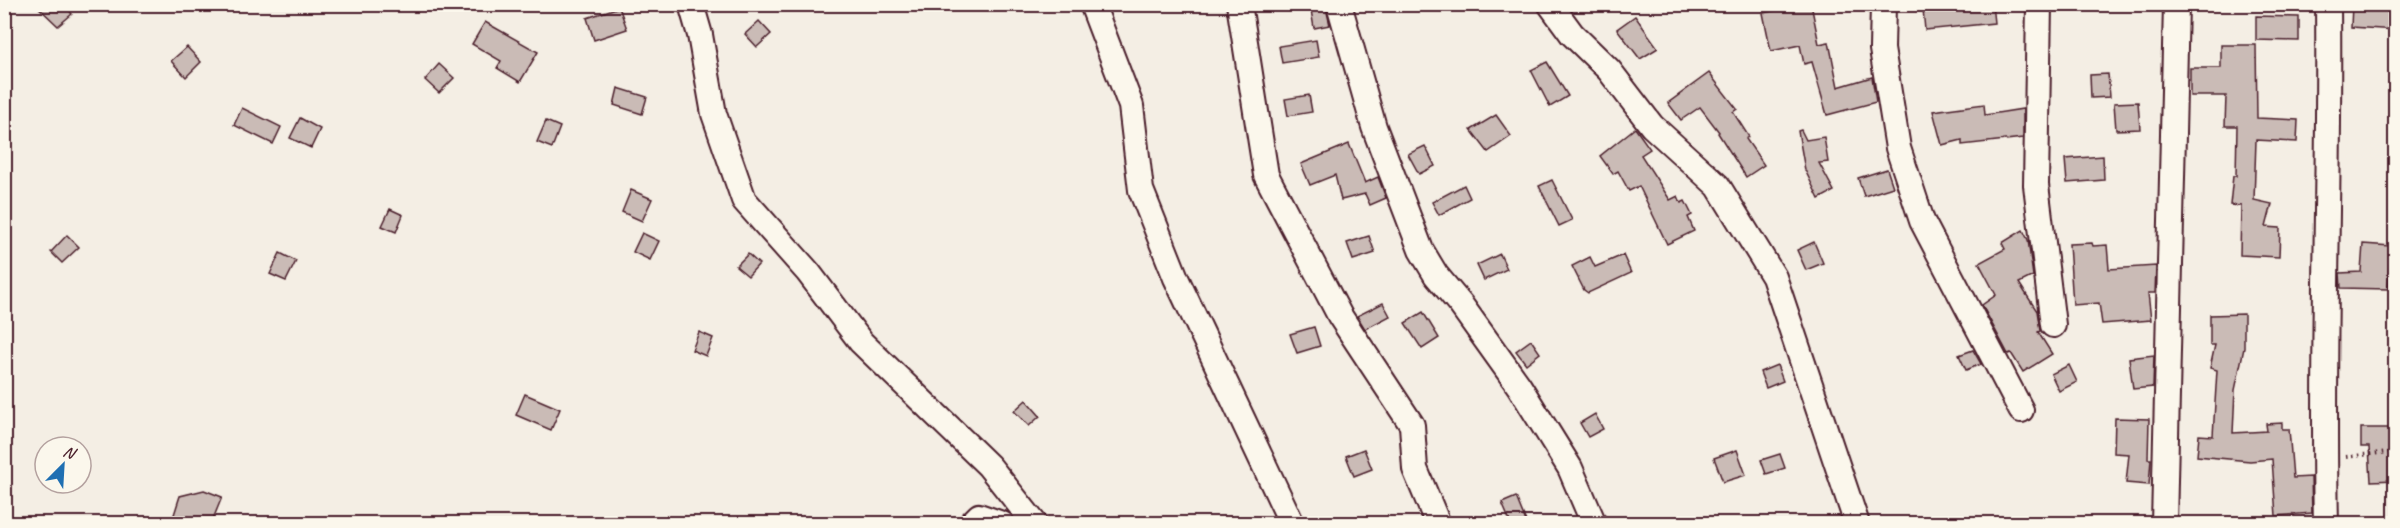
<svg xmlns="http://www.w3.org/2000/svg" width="2400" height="528" font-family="Caveat,sans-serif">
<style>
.building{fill:#cabbb6;stroke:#4a1f2b;stroke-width:1.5}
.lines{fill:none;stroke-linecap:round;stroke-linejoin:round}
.minor-casing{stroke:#4a1f2b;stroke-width:28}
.path{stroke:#4a1f2b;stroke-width:4;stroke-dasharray:1.5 4.5;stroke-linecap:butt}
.minor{stroke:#fbf7ec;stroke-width:24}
</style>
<rect width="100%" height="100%" fill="#f4eee4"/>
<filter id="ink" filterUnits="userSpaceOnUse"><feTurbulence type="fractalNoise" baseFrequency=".0167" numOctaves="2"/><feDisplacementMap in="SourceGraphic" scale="12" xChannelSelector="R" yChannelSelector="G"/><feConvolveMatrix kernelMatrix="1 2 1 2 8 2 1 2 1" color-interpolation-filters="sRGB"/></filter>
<g filter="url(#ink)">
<g class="building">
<path d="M35,4H64L72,14L58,26Z"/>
<path d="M1310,4H1325L1330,25L1314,28Z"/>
<path d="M1791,4H1811L1819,44L1829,42L1838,87L1872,77L1876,102L1827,115L1812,62L1804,64L1800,45L1771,51L1763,13L1792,7Z"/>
<path d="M1957,4H1992L1994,23L1925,30L1923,9Z"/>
<path d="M2352,5L2396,8V30L2351,27Z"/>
<path d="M619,7L627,29L594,40L587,18Z"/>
<path d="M1635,16L1658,48L1640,59L1617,29Z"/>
<path d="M2256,16L2299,17V41L2256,40Z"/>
<path d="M759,21L771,34L757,47L745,34Z"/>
<path d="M485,22L538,52L520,82L497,68L501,61L472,44Z"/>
<path d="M1316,40L1319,57L1282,63L1279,46Z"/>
<path d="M2221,45H2256L2257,118L2298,120L2297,142L2256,140L2254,200L2272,204L2266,227L2280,228L2279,257L2240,255L2241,206L2230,205L2233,176H2236L2237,126H2225L2226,96H2190V68H2221Z"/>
<path d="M187,47L201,62L186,77L171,61Z"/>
<path d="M1547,62L1568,96L1550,107L1531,70Z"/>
<path d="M439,64L454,78L439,93L425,80Z"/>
<path d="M1709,73L1737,109L1733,112L1749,137L1746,139L1764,165L1746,177L1718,133L1719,132L1700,107L1681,120L1668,103Z"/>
<path d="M2108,74L2110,97L2091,98L2090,75Z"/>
<path d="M618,88L647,97L642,114L614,105Z"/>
<path d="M1309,95L1312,112L1288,116L1285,99Z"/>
<path d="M2138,102L2140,129L2116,130L2114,103Z"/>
<path d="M1984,104L1985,115L2023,109V138L1962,145V140L1942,145L1933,111Z"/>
<path d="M242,108L281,127L273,144L234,125Z"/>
<path d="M1496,115L1511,136L1488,152L1471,130Z"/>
<path d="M300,118L320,129L311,148L290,138Z"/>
<path d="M546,121L560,127L552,148L537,142Z"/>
<path d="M1635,128L1650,149L1641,155L1670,200L1678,196L1681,203L1685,201L1692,215L1688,217L1694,231L1667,244L1639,186L1629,191L1618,171L1613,174L1600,156Z"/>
<path d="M1801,130L1806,140L1824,137L1828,162L1819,163L1834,191L1819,199L1805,170L1798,131Z"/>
<path d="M1349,144L1365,183L1378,177L1386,198L1370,205L1365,194L1341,200L1335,175L1310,185L1301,164Z"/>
<path d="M1425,146L1435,166L1419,174L1408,154Z"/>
<path d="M2103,156L2104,180L2067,183L2065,159Z"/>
<path d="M1887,169L1893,187L1864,196L1858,178Z"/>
<path d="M1552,180L1572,220L1559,226L1539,186Z"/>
<path d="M1464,185L1470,198L1439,215L1432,202Z"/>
<path d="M631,190L652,199L642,221L622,212Z"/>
<path d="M390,209L403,215L396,232L382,226Z"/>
<path d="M2023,230L2028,240L2033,276L2019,283L2037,311L2040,331L2038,332L2052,354L2023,372L2011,353L2008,354L1982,305L1996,295L1979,263L2005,249L2002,243Z"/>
<path d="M642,233L659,241L650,260L633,252Z"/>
<path d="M67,235L79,247L62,263L51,252Z"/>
<path d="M1369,236L1375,253L1353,260L1347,243Z"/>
<path d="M1814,242L1823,263L1806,270L1797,250Z"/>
<path d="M2092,243L2093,246L2107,245L2109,269L2156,266L2155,293H2148L2151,320L2102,324L2099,303L2073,305L2069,244Z"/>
<path d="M2363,244L2391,246L2388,289L2341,288L2340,273L2361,272Z"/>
<path d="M280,253L296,261L286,281L270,274Z"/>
<path d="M748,254L759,264L748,276L736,266Z"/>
<path d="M1500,254L1507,269L1484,280L1477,265Z"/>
<path d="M1623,255L1631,273L1588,293L1584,290L1572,266L1590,257L1595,267Z"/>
<path d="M1383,303L1390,316L1365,329L1357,316Z"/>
<path d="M1423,312L1439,338L1422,349L1405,323Z"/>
<path d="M2244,314V348L2235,390L2233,433L2267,431L2266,424L2282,423V429H2289L2293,478L2311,477L2312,513L2276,516L2272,459L2250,461L2197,456L2199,435L2213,436L2217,370L2210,368L2215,345H2210V315Z"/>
<path d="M1314,327L1320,346L1297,353L1290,334Z"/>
<path d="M699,332L713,338L706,356L692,350Z"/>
<path d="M1531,340L1540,353L1526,364L1516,351Z"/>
<path d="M1973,350L1981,364L1966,370L1959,355Z"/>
<path d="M2154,355L2153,387L2133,389L2129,358Z"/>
<path d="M1777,365L1783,381L1766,388L1760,372Z"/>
<path d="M2069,365L2077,382L2059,391L2051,374Z"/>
<path d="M525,394L560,409L551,430L516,415Z"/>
<path d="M1026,400L1040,416L1029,426L1014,411Z"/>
<path d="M1595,414L1603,429L1588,437L1580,423Z"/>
<path d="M2115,418L2149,419L2148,459H2151L2149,485L2126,483L2129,454L2114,453Z"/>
<path d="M2361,428H2396V480L2371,481L2369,447H2361Z"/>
<path d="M1364,449L1372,469L1354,476L1346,456Z"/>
<path d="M1737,450L1746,475L1723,482L1714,458Z"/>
<path d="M1780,454L1785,468L1766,474L1761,460Z"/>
<path d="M204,490L222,497L211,524H171L180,496Z"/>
<path d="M1516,497L1527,524H1511L1502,503Z"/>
</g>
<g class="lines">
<g class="minor-casing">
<g id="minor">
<path d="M691,4L700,35L714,114L744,200L808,272L861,342L989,466L1035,524"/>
<path d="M1092,4L1131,106L1141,190L1176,278L1292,524"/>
<path d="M1239,4L1266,175L1340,316L1412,425L1415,469L1438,524"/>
<path d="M1339,4L1374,127L1421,250L1436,275L1461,305L1519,386L1570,468L1594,524"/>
<path d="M1550,4L1572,34L1609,70L1652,126L1718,186L1774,277L1857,524"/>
<path d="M1883,4L1882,49L1898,148L1922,221L2021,410"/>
<path d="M2039,4L2036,185L2053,325"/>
<path d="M971,524L979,516L1002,524"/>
<path d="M2164,524L2176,4"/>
<path d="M2326,524C2322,350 2330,178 2328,4"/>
</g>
</g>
<path class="path" d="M2346,457L2396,451"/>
<use href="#minor" class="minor"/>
</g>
</g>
<rect width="2400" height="528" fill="none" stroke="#fbf7ec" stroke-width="24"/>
<rect x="12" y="12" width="2376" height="504" fill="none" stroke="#4a1f2b" stroke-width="2" filter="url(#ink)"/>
<g transform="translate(63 465) rotate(24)"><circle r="28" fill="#fbf7ec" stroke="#b4a19f" stroke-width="1.5"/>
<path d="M0-4.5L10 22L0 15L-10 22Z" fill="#1f6fb2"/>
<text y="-9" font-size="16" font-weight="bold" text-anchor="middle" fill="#4a1f2b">N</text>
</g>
</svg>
